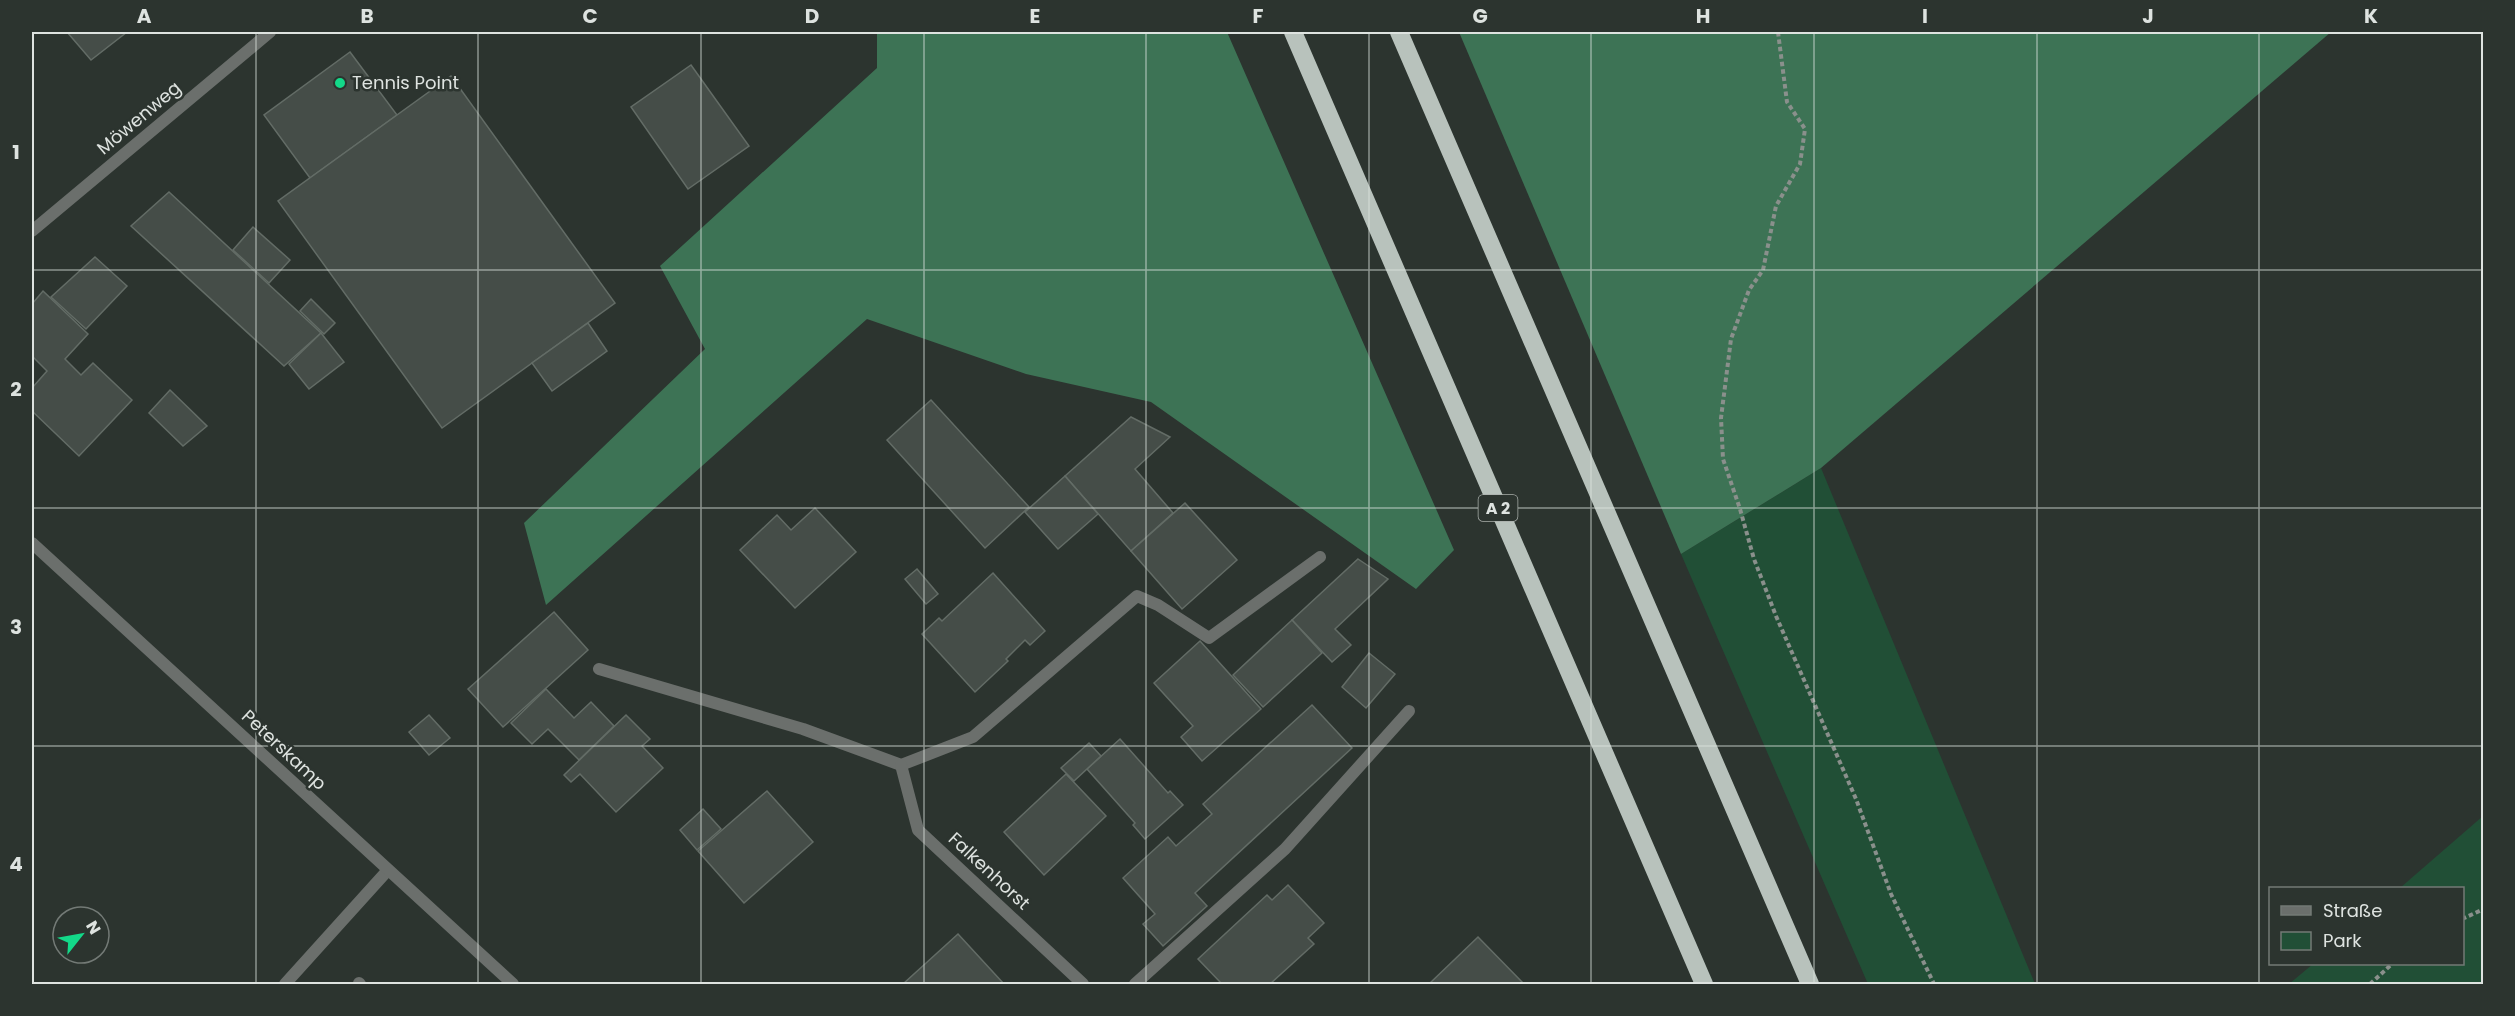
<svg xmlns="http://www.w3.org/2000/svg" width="2515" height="1016" font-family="Poppins,sans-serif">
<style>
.green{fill:#214f36}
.forest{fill:#3d7355}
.building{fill:#454d48;stroke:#636c66;stroke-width:1.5}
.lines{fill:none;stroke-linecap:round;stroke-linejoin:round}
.path{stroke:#8a908c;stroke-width:4;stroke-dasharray:4.5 3;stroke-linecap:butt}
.service{stroke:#6b6f6c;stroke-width:12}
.minor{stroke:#6b6f6c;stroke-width:12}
.tertiary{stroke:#6b6f6c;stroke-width:12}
.motorway{stroke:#b8c2bc;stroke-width:18}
.grid{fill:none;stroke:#dee3e0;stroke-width:1.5;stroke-opacity:0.55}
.poi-dot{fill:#13d989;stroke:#2c342f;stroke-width:2}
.labels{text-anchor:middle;stroke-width:5;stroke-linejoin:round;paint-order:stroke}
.shield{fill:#2c342f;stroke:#a9aeab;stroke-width:1.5}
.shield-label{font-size:16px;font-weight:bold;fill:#dee3e0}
.poi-label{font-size:18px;fill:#dee3e0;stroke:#2c342f;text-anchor:start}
.street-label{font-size:18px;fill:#dee3e0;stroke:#2c342f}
.neatline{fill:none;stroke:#dee3e0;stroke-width:2}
.grid-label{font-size:20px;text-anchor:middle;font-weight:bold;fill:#dee3e0}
</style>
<rect width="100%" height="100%" fill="#2c342f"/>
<g class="green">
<path d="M1821,468L2035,984H1868L1681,554Z"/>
<path d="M2483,816V984H2289L2313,964H2462V888H2400Z"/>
</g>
<g class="forest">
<path d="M877,32H1227L1454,550L1416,589L1151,402L1026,374L867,319L546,605L524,523L705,349L660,266L877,68Z"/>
<path d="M1459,32H2331L1821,468L1681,554Z"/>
</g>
<g class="building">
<path d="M67,32H127L91,60Z"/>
<path d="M350,52L397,115L310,178L264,115Z"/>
<path d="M691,65L749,146L688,189L631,107Z"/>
<path d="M451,76L615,303L442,428L278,201Z"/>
<path d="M169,192L321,333L284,366L131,226Z"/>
<path d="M253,227L290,260L269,283L233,250Z"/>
<path d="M95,257L127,286L86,329L51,297Z"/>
<path d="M43,291L88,334L65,359L81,375L93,363L132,400L79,456L32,411V388L47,371L32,356V304Z"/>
<path d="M311,299L335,323L324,334L300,311Z"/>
<path d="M588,323L607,351L552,391L532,363Z"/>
<path d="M321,333L344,362L309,389L289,364Z"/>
<path d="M170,390L207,426L183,446L149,413Z"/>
<path d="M931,400L1029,507L985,548L887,440Z"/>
<path d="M1131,417L1170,437L1135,469L1173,513L1131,551L1065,476Z"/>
<path d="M1065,476L1098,514L1058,549L1025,512Z"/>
<path d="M1185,503L1237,560L1182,609L1131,551Z"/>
<path d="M815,508L856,552L795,608L740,550L777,515L791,530Z"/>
<path d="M1358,559L1388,579L1335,629L1351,645L1332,662L1292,620Z"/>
<path d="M917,569L938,594L926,604L905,579Z"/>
<path d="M993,573L1045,631L1030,645L1025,640L1006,659L1008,661L975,692L922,634L939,618L942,621Z"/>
<path d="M554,612L588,650L503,727L468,689Z"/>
<path d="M1292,620L1322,653L1263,707L1233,675Z"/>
<path d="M1200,641L1261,709L1202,761L1181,737L1193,726L1154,683Z"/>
<path d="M1369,653L1395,674L1366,708L1342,687Z"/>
<path d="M546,689L574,718L591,702L614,726L579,760L548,729L532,744L511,723Z"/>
<path d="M1312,705L1352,748L1195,893L1207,906L1163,946L1143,924L1155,914L1123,878L1168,837L1176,846L1212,814L1203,804Z"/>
<path d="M429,715L450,738L429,755L409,732Z"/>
<path d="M626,715L650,739L642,746L663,768L616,812L580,774L571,782L564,775Z"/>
<path d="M1120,739L1168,793L1170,791L1183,805L1145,839L1133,825L1135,823L1087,769Z"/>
<path d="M1089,743L1101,756L1074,781L1061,768Z"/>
<path d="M1066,774L1106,816L1044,875L1004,832Z"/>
<path d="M767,791L813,842L744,903L698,851Z"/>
<path d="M703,809L721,829L697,850L680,830Z"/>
<path d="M1288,885L1324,923L1308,938L1314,944L1270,984H1222L1198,959L1267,895L1272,900Z"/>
<path d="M958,934L1004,984H903Z"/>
<path d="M1478,937L1524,984H1429Z"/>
</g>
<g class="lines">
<g class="path">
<path d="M1778,32L1787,102L1805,129L1800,164L1776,206L1763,270L1749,290L1731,339L1721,418L1723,459L1740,509L1754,559L1776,616L1856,799L1891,894L1934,984"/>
<path d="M2462,919L2484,909"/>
<path d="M2370,984L2392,964"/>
</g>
<g class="service">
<path d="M599,669L803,729L901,765L973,737L1137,596L1158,605L1209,638L1320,557"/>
<path d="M359,983L360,984"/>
<path d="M285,984L388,870"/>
<path d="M1135,984L1285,849L1409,711"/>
</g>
<g class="minor">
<path d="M32,231L270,32"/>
<path d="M901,765L918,830L1083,984"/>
</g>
<path class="tertiary" d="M32,543L513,984"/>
<g class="motorway">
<path d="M1293,32L1704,984"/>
<path d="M1399,32L1810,984"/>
</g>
</g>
<path class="grid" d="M256,32V984M478,32V984M701,32V984M924,32V984M1146,32V984M1369,32V984M1591,32V984M1814,32V984M2037,32V984M2259,32V984M32,270H2484M32,508H2484M32,746H2484"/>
<circle class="poi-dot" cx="340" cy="83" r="6"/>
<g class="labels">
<rect class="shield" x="1478.5" y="495" width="39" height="26" rx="4.5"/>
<g class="shield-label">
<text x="1498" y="514">A 2</text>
</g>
<g class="poi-label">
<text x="352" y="89">Tennis Point</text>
</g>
<g class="street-label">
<text transform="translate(139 118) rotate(-40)" y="6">Möwenweg</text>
<text transform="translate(284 750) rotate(43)" y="6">Peterskamp</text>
<text transform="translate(989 871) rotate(43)" y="6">Falkenhorst</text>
</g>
</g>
<rect width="2515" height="1016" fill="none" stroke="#2c342f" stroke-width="66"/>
<rect x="2269" y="887" width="195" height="78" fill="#2c342f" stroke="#737a76" stroke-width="1.5"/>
<rect x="2281" y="906" width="30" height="9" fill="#6b6f6c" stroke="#737a76" stroke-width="1.5"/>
<text x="2323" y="917" font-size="18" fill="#dee3e0">Straße</text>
<rect x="2281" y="932" width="30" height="18" fill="#214f36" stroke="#737a76" stroke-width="1.5"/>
<text x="2323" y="947" font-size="18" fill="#dee3e0">Park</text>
<g transform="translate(81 935) rotate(59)"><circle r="28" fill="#2c342f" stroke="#737a76" stroke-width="1.5"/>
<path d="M0-4.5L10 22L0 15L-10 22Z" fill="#13d989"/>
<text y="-9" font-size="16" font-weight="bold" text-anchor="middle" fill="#dee3e0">N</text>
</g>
<rect x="33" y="33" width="2449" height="950" class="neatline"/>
<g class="grid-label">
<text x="144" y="23">A</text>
<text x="367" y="23">B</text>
<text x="590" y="23">C</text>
<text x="812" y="23">D</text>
<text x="1035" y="23">E</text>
<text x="1258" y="23">F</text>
<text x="1480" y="23">G</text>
<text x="1703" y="23">H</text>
<text x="1925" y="23">I</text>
<text x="2148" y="23">J</text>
<text x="2371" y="23">K</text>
<text x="16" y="159">1</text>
<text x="16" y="396">2</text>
<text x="16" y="634">3</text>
<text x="16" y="871">4</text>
</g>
</svg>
